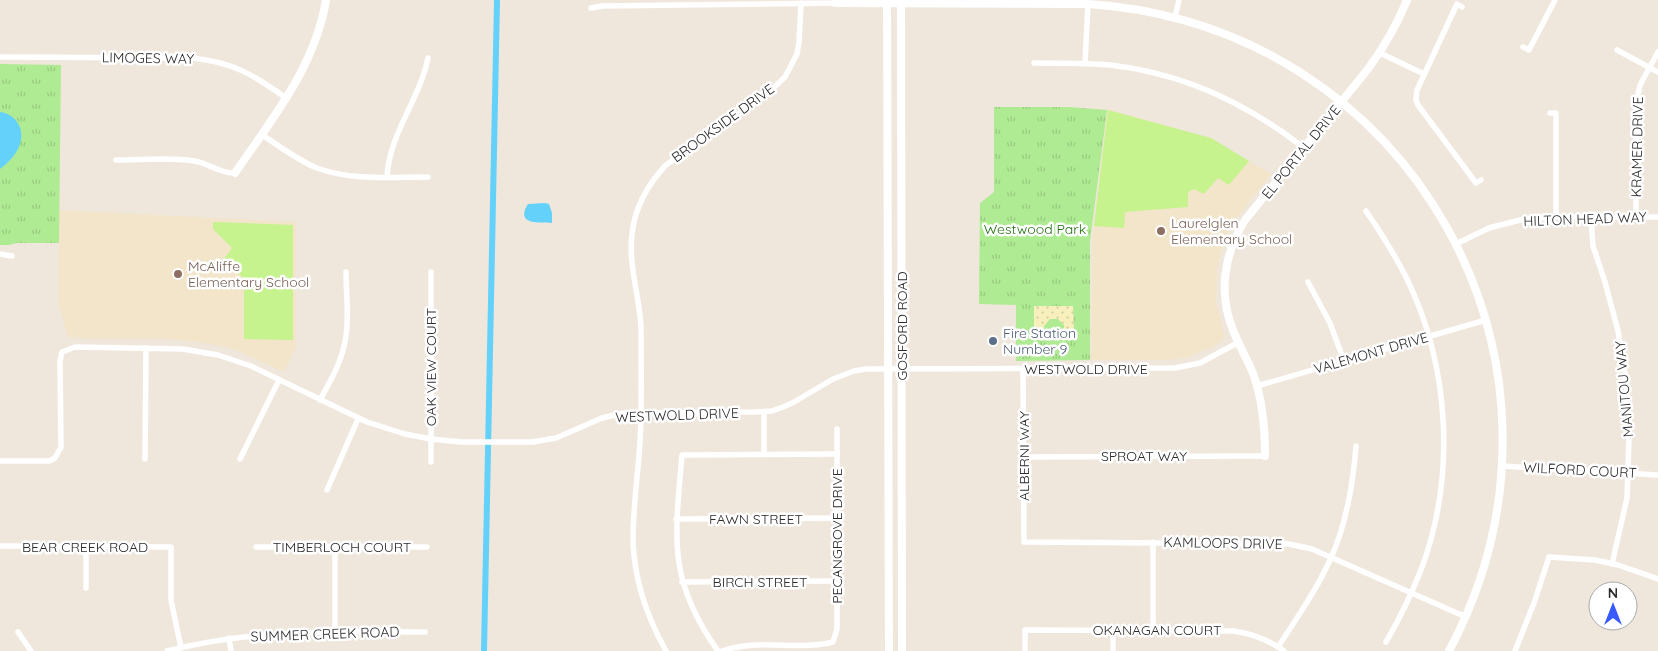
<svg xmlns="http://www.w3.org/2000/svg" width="1658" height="651" font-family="Quicksand,sans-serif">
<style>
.education{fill:#f2e5ca}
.grass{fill:url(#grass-tufts)}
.sand{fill:url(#sand-dots)}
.pitch{fill:#c6f38e}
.water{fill:#64d1fb}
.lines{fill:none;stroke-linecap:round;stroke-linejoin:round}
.canal{stroke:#64d1fb;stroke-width:6}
.street{stroke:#fff;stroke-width:5.5}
.secondary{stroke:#fff;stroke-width:8}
.education-dot{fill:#8d6e63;stroke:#fff;stroke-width:2}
.service-dot{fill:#5c6f8a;stroke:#fff;stroke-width:2}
.labels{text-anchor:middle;stroke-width:5;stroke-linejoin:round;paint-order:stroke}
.street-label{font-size:14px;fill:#2b2b2b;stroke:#fff}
.education-label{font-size:14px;fill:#785e54;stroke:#fff;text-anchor:start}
.park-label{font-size:14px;fill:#257113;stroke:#fff}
.service-label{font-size:14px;fill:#4e5e75;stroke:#fff;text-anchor:start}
</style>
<defs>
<pattern id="grass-tufts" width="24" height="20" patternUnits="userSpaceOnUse" patternTransform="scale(1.25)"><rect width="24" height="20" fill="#afeb93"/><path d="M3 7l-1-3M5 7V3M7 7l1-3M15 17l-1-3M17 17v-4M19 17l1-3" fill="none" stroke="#97ca7f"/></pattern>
<pattern id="sand-dots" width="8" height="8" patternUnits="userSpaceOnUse" patternTransform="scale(1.25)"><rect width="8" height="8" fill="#f7efbc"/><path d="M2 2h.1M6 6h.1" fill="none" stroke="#d4cda2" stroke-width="1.8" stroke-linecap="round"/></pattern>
</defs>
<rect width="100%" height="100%" fill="#efe7dc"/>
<g class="education">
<path d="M1107,109L1211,138L1271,174L1234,221L1224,240L1217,269L1216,302L1225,338L1213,347L1186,358L1165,360H1091L1092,242Z"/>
<path d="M59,210L296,222V348L284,372L233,349L212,344L171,339H87L75,337L68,338L59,305Z"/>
</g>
<g class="grass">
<path d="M0,64L61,65L59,243H17L9,245H0Z"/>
<path d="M994,107H1069L1107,110L1090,241V360L1016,361V305L979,304L980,203L994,192Z"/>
</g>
<path class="sand" d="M1034,306H1073L1074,331H1064V325L1058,319H1050L1044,326V331H1034Z"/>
<g class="pitch">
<path d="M1108,110L1211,138L1249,161L1229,185L1218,178L1204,194L1194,189L1188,192V207L1125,212L1124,228L1094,226Z"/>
<path d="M213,222L293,225V340L244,339V279L224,259L232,248L213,229Z"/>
</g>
<g class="water">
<path d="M0,112C16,114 25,129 20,144C17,154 8,163 0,169Z"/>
<path d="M545,203L549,204L552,213V223C542,222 514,226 528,204Z"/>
</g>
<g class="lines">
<path class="canal" d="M484,651L497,0"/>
<g class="street">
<path d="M1462,7L1457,4L1417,90L1416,100L1418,105L1476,183L1481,180"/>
<path d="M591,8L602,6L835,3"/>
<path d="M1175,17L1179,0"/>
<path d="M1523,47L1529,50L1555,0"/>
<path d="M1617,50L1658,72"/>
<path d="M1380,53L1424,74"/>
<path d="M0,57L192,58C233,62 254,75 286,98"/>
<path d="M1034,63C1059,63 1085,63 1110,65C1182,73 1248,104 1304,148"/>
<path d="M1085,63L1088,4"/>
<path d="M1550,113H1556V217"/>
<path d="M261,134C279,146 297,160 317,168C352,181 391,177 428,177"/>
<path d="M116,160C142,160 169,157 194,161C209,163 221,174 235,173"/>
<path d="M387,177C389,134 420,99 428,58"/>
<path d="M1366,211C1381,233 1395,255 1407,279C1450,368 1456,477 1421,570C1411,595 1400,618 1386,642"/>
<path d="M1591,217L1593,246L1605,282L1618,331L1626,380L1628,409L1629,439L1627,498L1612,564"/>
<path d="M1636,217V104L1640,85L1658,52"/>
<path d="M1456,244L1489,228L1524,219L1556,217H1658"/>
<path d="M0,254L12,256"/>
<path d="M1308,282L1330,323L1344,361"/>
<path d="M1023,369L1024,542L1289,544L1312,549L1466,617"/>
<path d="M1257,386L1486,320"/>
<path d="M320,400C329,383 340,365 344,346C350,323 346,296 346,272"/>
<path d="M764,412V454"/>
<path d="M1024,457L1265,456"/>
<path d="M145,459L146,348"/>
<path d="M240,459L279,380"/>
<path d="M0,461H49L55,458L61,447L60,361L62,352L75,347L183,349L218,355L251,366L367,422L405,434L431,439L461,442H533L556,438L602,418L624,413L754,412L772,411L783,407L794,402L833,379L854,371L866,369L1175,368L1200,363L1239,342"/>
<path d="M431,462V272"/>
<path d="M1502,466L1658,475"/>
<path d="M327,490L358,419"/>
<path d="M676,519L837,518"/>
<path d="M0,546L171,547V600L181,648"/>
<path d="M86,547V588"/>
<path d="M256,547H427"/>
<path d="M682,582L837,581"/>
<path d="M1153,630V542"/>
<path d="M335,631V547"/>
<path d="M18,632L31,651"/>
<path d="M229,638L231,651"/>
<path d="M1278,647C1297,618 1317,589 1331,558C1347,522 1353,485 1356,446"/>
<path d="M167,651C252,629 338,631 425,632"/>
<path d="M666,651C647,617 634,579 633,540C633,507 638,474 640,442C642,404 641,366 641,328C640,297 628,266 632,234C635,207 648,184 666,165L768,93L785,77L797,54L799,42L801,3"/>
<path d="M718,651C667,580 675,537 682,455L837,454"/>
<path d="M722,651C758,638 798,651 833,642L837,629V429"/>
<path d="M1025,651V630L1234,631C1253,634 1269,640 1284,651"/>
<path d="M1113,651V630"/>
<path d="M1515,651L1534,603L1549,557L1595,560L1618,565L1658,579"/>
</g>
<g class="secondary">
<path d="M887,0L889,651"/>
<path d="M901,0L902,651"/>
<path d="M835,3L1088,4C1411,25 1602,364 1449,651"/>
<path d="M235,173C272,119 315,67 326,0"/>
<path d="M1265,456C1265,429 1263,402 1254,376C1248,360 1239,346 1233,330C1218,293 1224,254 1245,220L1368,69C1384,47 1397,25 1407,0"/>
</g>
</g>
<g class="education-dot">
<circle cx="1161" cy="231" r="5"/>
<circle cx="178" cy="274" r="5"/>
</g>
<circle class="service-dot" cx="993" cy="341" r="5"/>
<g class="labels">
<g class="street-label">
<text transform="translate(148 58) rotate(1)" y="5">LIMOGES WAY</text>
<text transform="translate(723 123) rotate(-36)" y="5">BROOKSIDE DRIVE</text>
<text transform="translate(1637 147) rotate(-89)" y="5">KRAMER DRIVE</text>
<text transform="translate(1301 152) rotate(-51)" y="5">EL PORTAL DRIVE</text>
<text transform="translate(1585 219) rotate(-2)" y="5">HILTON HEAD WAY</text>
<text transform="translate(902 326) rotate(-90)" y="5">GOSFORD ROAD</text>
<text transform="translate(1371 353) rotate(-16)" y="5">VALEMONT DRIVE</text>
<text transform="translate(431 367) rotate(-90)" y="5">OAK VIEW COURT</text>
<text x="1086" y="374">WESTWOLD DRIVE</text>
<text transform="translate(1624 389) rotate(-95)" y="5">MANITOU WAY</text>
<text transform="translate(677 415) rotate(-2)" y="5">WESTWOLD DRIVE</text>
<text transform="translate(1024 456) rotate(-90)" y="5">ALBERNI WAY</text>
<text x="1144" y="461">SPROAT WAY</text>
<text transform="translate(1580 470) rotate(3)" y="5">WILFORD COURT</text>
<text x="756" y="524">FAWN STREET</text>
<text transform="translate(837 536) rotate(-90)" y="5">PECANGROVE DRIVE</text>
<text transform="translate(1223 543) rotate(1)" y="5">KAMLOOPS DRIVE</text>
<text x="85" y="552">BEAR CREEK ROAD</text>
<text x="342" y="552">TIMBERLOCH COURT</text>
<text x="760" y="587">BIRCH STREET</text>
<text x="1157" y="635">OKANAGAN COURT</text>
<text transform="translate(325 634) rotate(-2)" y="5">SUMMER CREEK ROAD</text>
</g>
<g class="education-label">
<text x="1171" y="228">Laurelglen<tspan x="1171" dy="16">Elementary School</tspan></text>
<text x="188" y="271">McAliffe<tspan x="188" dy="16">Elementary School</tspan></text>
</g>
<g class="park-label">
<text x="1035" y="234">Westwood Park</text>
</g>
<g class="service-label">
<text x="1003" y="338">Fire Station<tspan x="1003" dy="16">Number 9</tspan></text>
</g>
</g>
<g transform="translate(1613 606)"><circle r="24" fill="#ffffff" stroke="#aaaaaa"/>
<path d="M0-4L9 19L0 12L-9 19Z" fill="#395aff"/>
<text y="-8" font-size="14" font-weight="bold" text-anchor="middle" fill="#2b2b2b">N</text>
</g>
</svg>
